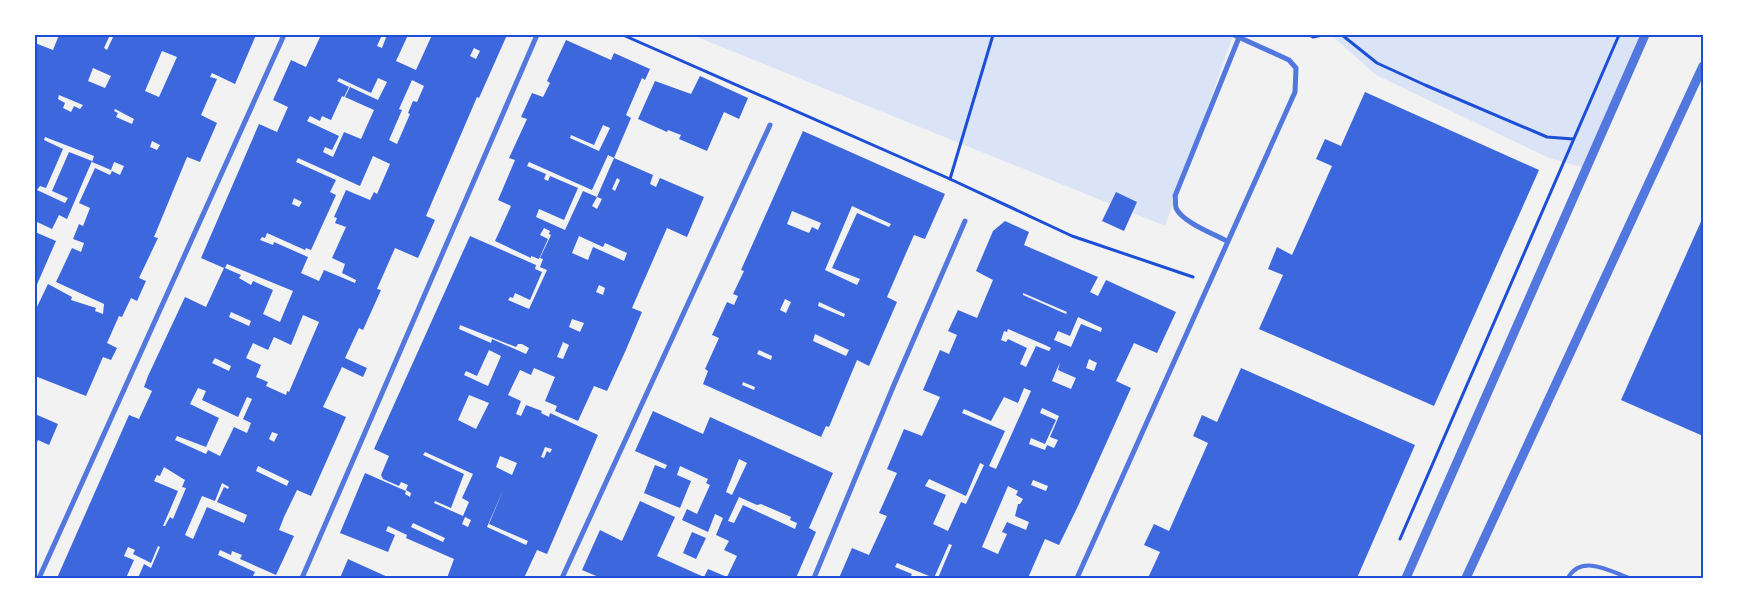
<svg xmlns="http://www.w3.org/2000/svg" width="1738" height="613" font-family="'Noto Sans',sans-serif">
<style>
.green{fill:#dbe4f7}
.building{fill:#3d67dc;fill-rule:evenodd}
.lines{fill:none;stroke-linecap:round;stroke-linejoin:round}
.path{stroke:#1d4ed8;stroke-width:3}
.service{stroke:#5277de;stroke-width:4}
.minor{stroke:#5277de;stroke-width:5}
.tertiary{stroke:#5277de;stroke-width:9}
.neatline{fill:none;stroke:#1d4ed8;stroke-width:2}
</style>
<rect width="100%" height="100%" fill="#f2f2f2"/>
<g class="green">
<path d="M692,35H1231L1233,36L1165,226Z"/>
<path d="M1331,35H1647L1585,168L1549,158L1376,75Z"/>
</g>
<g class="building">
<path d="M59,35H110L104,48L107,50L114,35H256L235,84L212,73L210,77L217,79L201,115L217,123L200,162L187,157L154,237L158,238L139,278L146,281L137,301L131,298L122,317L119,316L107,343L117,348L111,360L103,357L86,396L35,376V311L48,284L72,297L71,300L96,308L95,311L103,314L104,304L56,282L72,248L81,252L84,243L73,239L79,224L83,226L90,208L79,203L95,168L110,175L112,171L120,175L124,166L114,162L111,170L92,162L94,156L45,137L44,140L63,149L46,188L40,186L37,190L65,203L68,198L52,191L69,152L92,161L67,219L59,215L52,229L35,221V43L53,50ZM162,51L177,57L159,97L145,91ZM93,68L111,76L105,88L88,81ZM59,95L83,105L80,109L74,106L71,112L63,108L65,103L58,99ZM115,109L134,119L132,124L116,117L118,113L114,111ZM152,141L160,145L157,150L150,147Z"/>
<path d="M321,35H382L377,46L382,48L387,35H408L396,61L416,70L432,35H507L479,98L477,97L426,216L435,220L418,258L395,248L377,289L381,290L363,330L359,328L345,358L367,368L363,377L342,367L323,407L346,417L311,496L297,490L284,517L279,530L294,536L276,575L240,559L242,555L232,551L231,555L220,550L218,555L255,572L252,578H138L144,564L151,568L160,547L158,546L151,563L133,554L135,550L128,547L124,556L134,560L126,578H57L129,415L139,419L152,391L144,387L148,376L185,297L206,307L224,268L201,258L259,124L277,132L288,107L273,100L291,60L306,67ZM474,48L480,51L476,59L470,56ZM339,78L371,93L378,78L387,82L378,100L350,87L345,97L374,110L361,139L344,132L333,157L323,152L325,147L332,150L339,136L307,121L310,116L320,121L322,116L331,120L342,96L344,97L349,87L337,81ZM412,80L424,86L417,102L413,101L408,113L410,114L397,144L389,140L402,110L399,109ZM373,156L390,164L377,194L374,192L370,200L346,190L334,217L337,218L335,223L346,227L332,258L345,264L342,273L356,280L355,283L324,270L319,281L301,273L308,257L274,242L273,245L260,240L262,237L265,238L267,233L305,250L306,248L311,250L336,195L330,192L336,180L296,162L298,158L360,186ZM294,198L302,202L299,207L292,204ZM227,264L293,291L280,322L263,314L273,290L253,281L251,285L239,278L241,275L225,268ZM231,312L251,321L249,326L229,317ZM303,315L319,322L289,392L287,391L286,395L266,386L268,382L256,377L261,365L246,358L253,343L268,350L274,337L291,345ZM215,358L231,366L229,371L212,363ZM198,388L206,391L202,400L238,417L247,397L252,399L243,419L251,423L247,433L234,427L220,456L208,450L206,454L175,440L177,436L206,447L219,418L190,404ZM272,432L278,434L274,442L269,439ZM258,466L289,481L287,486L256,471ZM164,467L185,480L182,487L186,488L173,519L170,517L165,526H163L178,491L154,481L157,475L160,476ZM222,483L229,487L228,489L224,487L217,502L247,515L244,523L207,507L193,539L185,535L202,496L215,501Z"/>
<path d="M566,40L611,60L614,53L650,69L645,80L642,78L626,115L631,118L614,158L608,155L592,190L529,162L527,166L546,174L544,179L548,181L550,176L578,188L564,220L539,209L536,217L565,230L583,191L597,197L592,206L597,209L602,199L597,197L614,158L653,175L650,184L656,187L660,178L704,197L687,237L667,228L632,308L642,312L625,352L607,391L594,386L578,421L555,411L557,406L545,401L555,377L534,368L531,375L520,370L508,395L521,401L516,414L521,416L526,405L542,411L541,413L549,417L550,413L598,435L547,554L537,550L524,578H447L454,559L406,538L407,535L388,526L386,531L395,535L388,552L340,533L365,473L406,491L405,494L410,497L411,493L406,490L408,485L401,482L399,486L383,479L381,475L389,456L374,449L470,236L536,265L535,269L542,272L530,300L515,293L513,298L510,297L508,300L529,309L547,270L540,267L543,259L540,258L551,235L549,234L550,231L544,228L540,235L548,239L539,259L531,256V258L495,241L511,206L498,200L515,160L509,158L527,119L521,117L532,93L543,97L550,83L547,81ZM603,125L610,128L599,151L570,138L571,135L594,145ZM617,178L620,180L615,191L612,189ZM579,236L603,247L605,243L627,253L624,261L593,247L588,260L572,253ZM599,285L605,288L603,295L596,292ZM572,319L584,323L580,332L569,327ZM460,325L516,347L518,344H522L529,348L526,354L492,339L491,343L459,329ZM563,342L569,345L563,359L557,357ZM489,350L501,356L488,386L464,375L466,371L477,376ZM469,395L489,403L476,429L458,420ZM545,447L552,449L550,453L547,451L544,458L541,457ZM425,452L473,474L462,498L469,502L463,516L434,503L435,501L451,508L464,474L423,455ZM500,456L517,463L512,475L496,467ZM504,488L489,524L528,541L526,545L487,527ZM465,517L471,520L468,527L462,524ZM413,523L445,538L443,542L411,527Z"/>
<path d="M700,76L748,98L739,119L724,112L707,151L679,139L681,135L668,130L667,132L638,119L655,81L691,94Z"/>
<path d="M1365,92L1539,170L1434,406L1259,329L1283,275L1268,269L1277,247L1292,255L1332,166L1316,159L1325,139L1341,146Z"/>
<path d="M803,131L945,194L925,239L914,235L900,267L887,297L897,302L869,366L857,360L829,427L826,426L821,437L703,384L708,371L705,369L719,338L712,335L727,302L734,305L738,296L733,294L744,271L741,270ZM852,206L891,224L889,227L857,213L832,268L860,279L857,285L825,270ZM792,211L821,223L818,230L812,227L809,233L787,224ZM785,299L791,302L786,313L780,310ZM819,302L845,314L844,317L818,306ZM815,334L849,350L846,356L813,341ZM759,350L772,356L771,360L757,354ZM743,382L755,387L754,390L742,385Z"/>
<path d="M1116,192L1137,202L1124,231L1102,221Z"/>
<path d="M1703,217V436L1621,400Z"/>
<path d="M1005,221L1029,232L1024,245L1098,277L1090,292L1098,296L1106,280L1176,312L1157,353L1134,343L1116,381L1131,388L1078,506L1059,545L1045,539L1028,578H938L952,545L949,544L934,578L897,563L895,567L912,574L910,578H839L852,548L869,555L887,516L879,513L897,473L887,469L904,429L922,436L940,397L923,390L940,350L949,354L957,335L948,331L958,310L977,318L993,280L976,271L993,231ZM1023,293L1067,312L1066,314L1023,295ZM1078,317L1102,328L1101,332L1081,324L1071,347L1054,340L1058,331L1070,336ZM1008,329L1045,345L1051,348L1049,351L1036,346L1026,367L1020,364L1027,348L1008,339L1006,342L1001,340L1004,331L1007,332ZM1089,359L1097,363L1094,371L1086,368ZM1060,362L1058,370L1076,378L1071,389L1052,381ZM1024,388L1031,391L996,469L989,466L1005,431L962,413L964,409L991,421L1004,397L1018,403ZM1042,408L1059,416L1050,437L1058,440L1054,448L1047,445L1045,450L1029,444L1031,438L1045,444L1056,420L1040,413ZM980,463L984,465L966,504L961,502L948,531L933,524L946,495L925,486L929,479L966,496ZM1033,480L1048,486L1046,491L1031,485ZM1008,486L1018,491L1016,495L1023,499L1020,504H1018L1015,516L1029,522L1026,530L1007,522L1002,532L1007,534L998,554L982,547Z"/>
<path d="M35,232L56,241L35,289Z"/>
<path d="M1241,368L1415,445L1357,578H1148L1160,552L1144,545L1154,524L1169,531L1208,443L1193,436L1202,415L1217,422Z"/>
<path d="M653,411L703,434L710,417L833,473L809,528L816,532L796,578H601L582,570L600,530L622,541L640,501L675,517L657,556L704,577L708,569L727,577L737,556L724,550L729,541L716,535L723,518L715,514L708,532L682,520L687,509L697,514L710,485L706,483L708,479L680,466L677,475L691,481L680,508L644,493L655,465L665,469L667,465L635,451ZM739,459L747,463L732,495L726,492ZM739,497L757,505L761,504L791,517L790,520L797,523L795,529L743,505L734,523L728,521Z"/>
<path d="M35,414L58,424L49,445L38,440L35,446Z"/>
<path d="M692,532L706,538L696,559L683,553Z"/>
<path d="M348,559L350,560L390,578H340Z"/>
</g>
<g class="lines">
<g class="path">
<path d="M623,35L950,179L1072,236L1193,277"/>
<path d="M1310,35L1313,37L1323,35"/>
<path d="M1342,35L1377,63L1425,85L1547,137L1573,139"/>
<path d="M950,179L993,35"/>
<path d="M1400,539L1619,35"/>
</g>
<path class="service" d="M1568,578C1581,554 1610,571 1629,578"/>
<g class="minor">
<path d="M1227,241C1214,234 1182,222 1176,208C1175,205 1176,199 1175,196L1240,35"/>
<path d="M39,578L284,35"/>
<path d="M302,578L537,35"/>
<path d="M562,578L770,125"/>
<path d="M814,578L893,387L965,221"/>
<path d="M1077,578L1295,92L1296,68L1289,60L1234,35"/>
</g>
<g class="tertiary">
<path d="M1406,578L1645,35"/>
<path d="M1466,578L1703,66"/>
</g>
</g>
<rect width="1738" height="613" fill="none" stroke="#ffffff" stroke-width="72"/>
<rect x="36" y="36" width="1666" height="541" class="neatline"/>
</svg>
